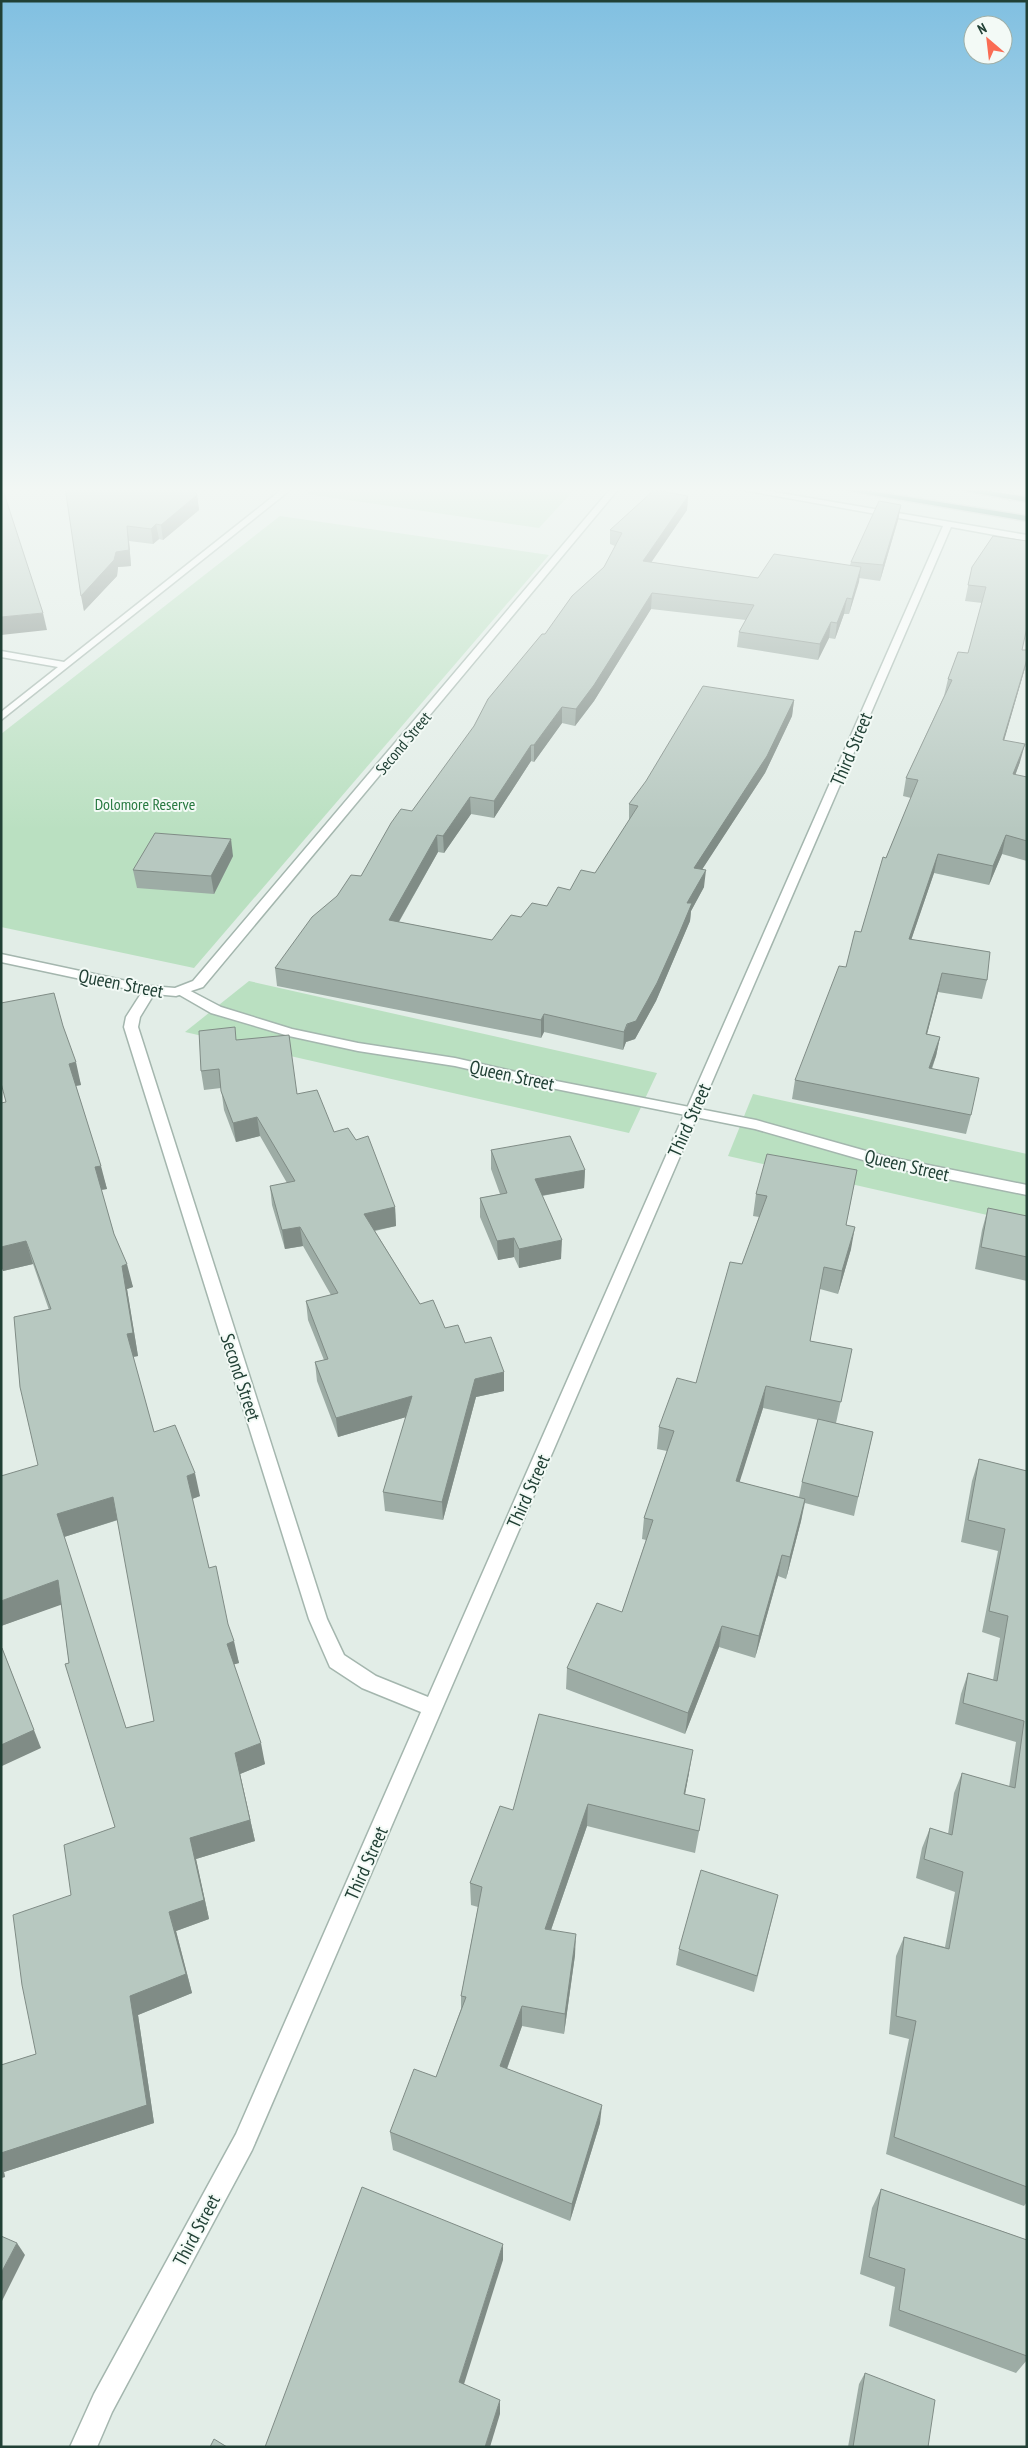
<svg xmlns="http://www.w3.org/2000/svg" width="1028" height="2448" font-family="'PT Sans Narrow',sans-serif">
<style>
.green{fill:#bae0c1}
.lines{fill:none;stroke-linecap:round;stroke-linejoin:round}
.service-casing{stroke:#a4b6ae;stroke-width:3}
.minor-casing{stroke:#a4b6ae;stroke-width:3}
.trunk-casing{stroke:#c1cac6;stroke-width:3}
.service{fill:#fff;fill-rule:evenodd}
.minor{fill:#fff;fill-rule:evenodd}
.trunk{fill:#488a74;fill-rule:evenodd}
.wall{fill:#9daca5;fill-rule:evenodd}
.shaded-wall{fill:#808c86}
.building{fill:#b7c8c0;stroke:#808c86;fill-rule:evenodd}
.labels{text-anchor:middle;stroke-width:4;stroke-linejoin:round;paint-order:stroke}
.far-street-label{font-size:16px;fill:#214035;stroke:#f3faf6}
.far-park-label{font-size:16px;fill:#287940;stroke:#f3faf6}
.street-label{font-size:19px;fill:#214035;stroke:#f3faf6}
</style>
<rect width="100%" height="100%" fill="#e2ede7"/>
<g class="green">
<path d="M316,487H551L574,490L539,528L307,494Z"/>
<path d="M280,516L549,555L194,968L1,927V734Z"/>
<path d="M249,981L657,1073L629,1133L185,1032Z"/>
<path d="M753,1094L1027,1154V1224L728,1156Z"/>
</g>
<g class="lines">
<g class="service-casing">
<g id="service">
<path d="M995,487H1004L1017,498L1010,500Z"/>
<path d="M183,987L221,1007L292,1029L358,1043L455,1058L551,1080L756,1120L884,1156L1027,1185V1195L884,1166L755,1129L551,1088L455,1066L358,1051L289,1036L211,1013L178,994L177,991Z"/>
</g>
</g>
<g class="minor-casing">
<g id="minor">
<path d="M285,487H294L1,720V712L58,667L1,657V651L64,662Z"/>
<path d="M612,487H620L203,987L176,996L154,994L140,1017L138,1027L327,1619L344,1655L376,1676L428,1697L943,526L726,487H745L1027,535V541L951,527L252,2150L112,2412L97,2447H70L94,2394L236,2134L421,1712L362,1688L330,1667L309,1619L124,1027L126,1017L142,992L1,962V954L150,986L175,988L193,981Z"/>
</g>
</g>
<g class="trunk-casing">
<g id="trunk">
<path d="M825,487H845L1027,516V521Z"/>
<path d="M942,487H962L1027,497V502Z"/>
</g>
</g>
<use href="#service" class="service"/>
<use href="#minor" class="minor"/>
<use href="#trunk" class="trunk"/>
</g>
<g class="wall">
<path d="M65,487L197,495L199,510L163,540L159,539L153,544L129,541L131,566L118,567L117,576L84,611Z"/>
<path d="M688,496L687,510L651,562L758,578L850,565L851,562L901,505L898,520L880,581L859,578L849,614H844L835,639L829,638L818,660L737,647L739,632L746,620L651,609L594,701L575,726L562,723L534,762L531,761L494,818L471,814L444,853L438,852L399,922L492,940L521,917L547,906L595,873L629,821V804L794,700L792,716L765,773L702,869L704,887L691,911L690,921L656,1001L635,1039L626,1042L623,1050L544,1032L541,1038L277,986L275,968L361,876L412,811L545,634L604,567L615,546L610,544V530Z"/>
<path d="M993,536L1022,650L1025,668L1004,740L1020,762L1015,775L1027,777V861L1002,854L989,885L934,873L911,940L987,980L982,999L938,992L927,1034L940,1037L936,1056L932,1069L971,1115L966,1134L792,1099L795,1080L846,967L861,932L886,858L911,798L903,796L906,778L944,696L948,679L968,653L982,603L965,601L972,567Z"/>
<path d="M233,856L214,894L137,888L133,870Z"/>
<path d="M63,1026L81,1085L76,1086L107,1189L101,1190L114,1234L133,1287L127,1289L138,1356L133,1357L154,1432L200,1496L192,1499L209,1568L228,1625L239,1663L234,1664L265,1764L240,1774L255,1841L196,1859L209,1919L176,1931L192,1993L138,2015L154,2123L4,2172L5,2177L1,2178V2065L36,2054L71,1895L115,1827L69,1663L61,1604L1,1626L38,1465L49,1310L33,1264L3,1271L6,1102ZM118,1520L154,1721L126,1728L64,1537Z"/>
<path d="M237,1040L297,1094L334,1132L395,1207L396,1226L375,1231L420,1304L445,1328L504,1372V1391L476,1397L443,1520L385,1511L383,1492L406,1417L338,1437L317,1381L315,1362L324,1360L308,1320L306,1301L331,1295L303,1246L285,1249L272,1205L270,1186L287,1183L260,1136L236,1142L224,1110L221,1088L204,1090L201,1071Z"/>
<path d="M491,1150L585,1170L584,1188L542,1196L561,1259L519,1268L514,1257L498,1260L480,1217V1198L500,1194L491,1169Z"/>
<path d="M857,1170L846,1225L851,1249L838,1294L820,1289L810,1341L852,1349L836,1423L873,1432L854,1516L805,1503L801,1521L786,1579L778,1576L755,1658L719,1647L685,1734L566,1689L567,1668L622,1612L646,1540L642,1539L644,1518L667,1451L657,1449L659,1427L696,1383L742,1264L759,1217L753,1216L756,1194ZM763,1408L818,1420L802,1482L799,1497L739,1482Z"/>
<path d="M988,1208L1027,1216V1281L975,1269L982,1230Z"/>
<path d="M979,1459L1027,1471V2202L1024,2206L886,2154L909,2039L889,2034L896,1956L904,1937L945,1947L955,1892L916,1878L922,1848L930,1828L948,1834L954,1793L962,1773L1009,1787L1016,1742L955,1724L961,1694L968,1673L993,1680L1000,1638L982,1632L998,1551L961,1542L972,1481Z"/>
<path d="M689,1773L685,1794L701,1821L695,1853L587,1826L551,1930L575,1955L564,2034L522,2026L507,2069L600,2123L570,2221L393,2150L390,2132L436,2077L461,2009V1996L478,1907L471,1905L470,1883L513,1810Z"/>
<path d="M778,1895L754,1992L676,1965L679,1949Z"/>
<path d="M881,2189L1027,2240V2360L1016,2373L889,2326L895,2287L860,2274L872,2208Z"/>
<path d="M865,2373L928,2447H848L859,2384Z"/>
</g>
<g class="shaded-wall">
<path d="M197,495L199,510L163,540L161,525Z"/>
<path d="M688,496L687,510L642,576L643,561Z"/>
<path d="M901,505L898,520L880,581L883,565Z"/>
<path d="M156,524L159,539L153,544L151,529Z"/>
<path d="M127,526L129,541L131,566L118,567L117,576L84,611L81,596L116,552Z"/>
<path d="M861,567L859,582L849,614L852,599Z"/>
<path d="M652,593L651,609L594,701L575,726L576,709Z"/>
<path d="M847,598L844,614L835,639L837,623Z"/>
<path d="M43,613L47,630L1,635V617Z"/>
<path d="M831,622L829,638L818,660L820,644Z"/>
<path d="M1027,659L1025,668L999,758L1003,740Z"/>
<path d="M794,700L792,716L765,773L692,885L694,868Z"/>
<path d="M562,707V723L534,762V745Z"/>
<path d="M1025,744L1020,762L1009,792L1013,774Z"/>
<path d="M531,745V761L494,818V801Z"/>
<path d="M470,797L471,814L444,853L443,836Z"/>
<path d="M437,835L438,852L390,937L389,920Z"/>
<path d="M1006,835L1002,854L989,885L993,866Z"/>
<path d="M231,839L233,856L214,894L211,876Z"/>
<path d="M938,854L934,873L905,958L909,939Z"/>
<path d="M706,870L704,887L691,911L690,921L656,1001L635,1039L626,1042L623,1050L624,1032L687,903Z"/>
<path d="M942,973L938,992L922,1053L926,1034Z"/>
<path d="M544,1014V1032L541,1038V1020Z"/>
<path d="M940,1037L936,1056L924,1088L929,1068Z"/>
<path d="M76,1062L81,1085L74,1086L69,1064Z"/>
<path d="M257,1117L260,1136L236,1142L233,1123Z"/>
<path d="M101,1166L107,1189L100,1190L95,1167Z"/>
<path d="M585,1170L584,1188L534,1197L535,1179Z"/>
<path d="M395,1207L396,1226L366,1232L364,1214Z"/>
<path d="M300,1227L303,1246L285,1249L282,1230Z"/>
<path d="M855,1227L851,1249L838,1294L842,1271Z"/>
<path d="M514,1238V1257L498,1260L497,1241Z"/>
<path d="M562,1240L561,1259L519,1268V1249Z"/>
<path d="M26,1241L33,1264L3,1271L1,1267V1247Z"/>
<path d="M127,1264L133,1287L127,1289L138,1356L132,1357L127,1334L122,1266Z"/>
<path d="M504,1372V1391L476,1397L443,1520L442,1502L475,1379Z"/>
<path d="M766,1386L763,1408L733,1503L736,1481Z"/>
<path d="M412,1396L413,1415L338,1437L336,1418Z"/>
<path d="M195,1473L200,1496L192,1499L187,1476Z"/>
<path d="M113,1497L120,1519L64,1537L57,1514Z"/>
<path d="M805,1499L801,1521L786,1579L790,1557Z"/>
<path d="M782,1555L778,1576L755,1658L759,1636Z"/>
<path d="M58,1580L66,1603L1,1626V1601Z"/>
<path d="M722,1626L719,1647L685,1734L688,1713Z"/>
<path d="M234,1641L239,1663L232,1665L227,1644Z"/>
<path d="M2,1648L41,1748L2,1766L1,1764V1745Z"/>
<path d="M261,1743L265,1764L240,1774L255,1841L196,1859L209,1919L176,1931L192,1993L138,2015L154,2123L4,2172L5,2177L1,2178V2153L130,1996L169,1912L190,1838L235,1753Z"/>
<path d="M693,1750L689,1773L681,1816L684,1794Z"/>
<path d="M588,1804L587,1826L544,1950L545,1929Z"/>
<path d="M576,1934L575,1955L564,2034L565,2014Z"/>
<path d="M522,2006V2026L501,2085L500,2066Z"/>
<path d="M602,2105L600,2123L570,2221L572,2204Z"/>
<path d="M17,2243L25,2255L1,2303V2273Z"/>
<path d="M503,2244V2260L460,2397L459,2382Z"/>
<path d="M500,2400V2414L490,2447H485Z"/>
</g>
<g class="building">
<path d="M1,487H2L43,613L1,617Z"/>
<path d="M65,487H192L197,495L161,525L156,524L151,529L127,526L129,550L116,552L114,560L81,596Z"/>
<path d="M654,490L688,496L643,561L758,578L774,554L861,567L852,599L847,598L837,623L831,622L820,644L739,632L754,605L652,593L594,685L576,709L562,707L534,745H531L494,801L470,797L443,836L437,835L389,920L492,940L511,915L521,917L532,903L547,906L558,887L570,890L581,870L595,873L638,806L629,804L646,781L703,686L794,700L767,756L694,868L706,870L687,903H692L679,934L657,983L636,1021L627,1024L624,1032L544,1014L541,1020L275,968L312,917L337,896L351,875L361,876L391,823L401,809L412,811L474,726L488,699L542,634H545L572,596L604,567L622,533L610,530Z"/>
<path d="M879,501L901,505L883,565L851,562Z"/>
<path d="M993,536L1027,541V627L1022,650H1027V659L1003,740L1025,744L1013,774L1027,777V841L1006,835L993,866L938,854L909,939L990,952L987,980L942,973L926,1034L940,1037L929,1068L979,1078L971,1115L795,1080L839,966L846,967L855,931L861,932L883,857L886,858L918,780L906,778L952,680L948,679L958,652L968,653L986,587L968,585L972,567Z"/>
<path d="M155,833L231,839L211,876L133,870Z"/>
<path d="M54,993L63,1026L76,1062L69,1064L101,1166L95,1167L114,1234L127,1264L122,1266L133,1333L127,1334L154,1432L175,1425L195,1473L187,1476L209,1568L216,1566L228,1624L234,1641L227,1644L261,1743L235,1753L250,1820L190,1838L204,1900L169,1912L186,1974L130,1996L147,2105L1,2153V2065L36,2054L22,1985L13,1915L71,1895L64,1845L115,1827L65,1664L69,1663L58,1580L1,1601V1476L38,1465L20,1387L14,1317L51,1309L26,1241L1,1247V1103L6,1102L1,1083V1003ZM113,1497L154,1721L126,1728L57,1514Z"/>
<path d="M235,1027L236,1040L289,1035L297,1094L317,1090L334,1132L348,1128L356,1140L368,1136L395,1207L364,1214L420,1304L433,1300L445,1328L458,1325L465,1343L491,1337L504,1372L475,1379L442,1502L383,1492L412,1396L336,1418L315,1362L328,1359L306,1301L338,1293L300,1227L282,1230L270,1186L295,1181L257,1117L233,1123L221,1091L219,1069L201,1071L199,1031Z"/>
<path d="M570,1136L585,1170L535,1179L562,1240L519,1249L514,1238L497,1241L480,1198L507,1193L491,1150Z"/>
<path d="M767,1154L857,1170L846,1225L855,1227L842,1271L824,1267L810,1341L852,1349L841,1402L766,1386L736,1481L805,1499L790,1557L782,1555L759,1636L722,1626L688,1713L567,1668L597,1603L622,1612L653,1520L644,1518L674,1431L659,1427L677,1378L696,1383L730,1262L742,1264L767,1196L756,1194Z"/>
<path d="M988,1208L1027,1216V1257L981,1247Z"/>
<path d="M818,1419L873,1432L858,1497L802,1482Z"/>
<path d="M979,1459L1027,1471V2187L894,2137L916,2021L896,2016L904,1937L949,1949L963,1872L924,1859L930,1828L952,1835L962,1773L1015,1788L1024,1721L963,1703L968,1673L997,1681L1008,1616L989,1611L1005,1529L968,1520Z"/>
<path d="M1,1648H2L34,1730L1,1745Z"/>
<path d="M539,1714L693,1750L684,1794L705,1799L699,1831L588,1804L545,1929L576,1934L565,2014L522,2006L500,2066L602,2105L572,2204L390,2132L414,2069L436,2077L466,1997L461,1996L482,1887L470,1883L500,1806L513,1810Z"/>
<path d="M701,1870L778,1895L757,1976L679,1949Z"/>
<path d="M362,2187L503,2244L459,2382L500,2400L485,2447H265Z"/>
<path d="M881,2189L1027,2240V2356L899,2310L905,2269L869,2257Z"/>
<path d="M1,2236L17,2243L1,2273Z"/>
<path d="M865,2373L935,2400L928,2447H853Z"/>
<path d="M214,2439L227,2447H210Z"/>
</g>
<linearGradient id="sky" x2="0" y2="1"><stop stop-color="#81c0e1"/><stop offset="0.59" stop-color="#f2f7f4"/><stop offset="1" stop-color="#f2f7f4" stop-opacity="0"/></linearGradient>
<rect width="1028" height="830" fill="url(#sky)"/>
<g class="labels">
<g class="far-street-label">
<text transform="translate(403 743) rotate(-50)" y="6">Second Street</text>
</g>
<g class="far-park-label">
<text x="145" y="810">Dolomore Reserve</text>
</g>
<g class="street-label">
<text transform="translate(851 749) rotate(-67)" y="7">Third Street</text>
<text transform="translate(121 983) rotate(11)" y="7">Queen Street</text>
<text transform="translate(512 1075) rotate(12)" y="7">Queen Street</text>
<text transform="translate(689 1120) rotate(-66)" y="7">Third Street</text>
<text transform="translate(907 1165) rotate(13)" y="7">Queen Street</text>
<text transform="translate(241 1377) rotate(72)" y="7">Second Street</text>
<text transform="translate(528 1491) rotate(-66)" y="7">Third Street</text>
<text transform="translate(366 1863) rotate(-66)" y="7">Third Street</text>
<text transform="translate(196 2230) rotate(-62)" y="7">Third Street</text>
</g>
</g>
<rect width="1028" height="2448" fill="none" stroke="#214035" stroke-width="5"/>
<g transform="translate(988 40) rotate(332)"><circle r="24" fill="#f3faf6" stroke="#9fb0a9"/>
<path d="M0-4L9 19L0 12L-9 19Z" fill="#fa6c54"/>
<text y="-8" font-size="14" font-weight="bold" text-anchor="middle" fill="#214035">N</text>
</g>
</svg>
